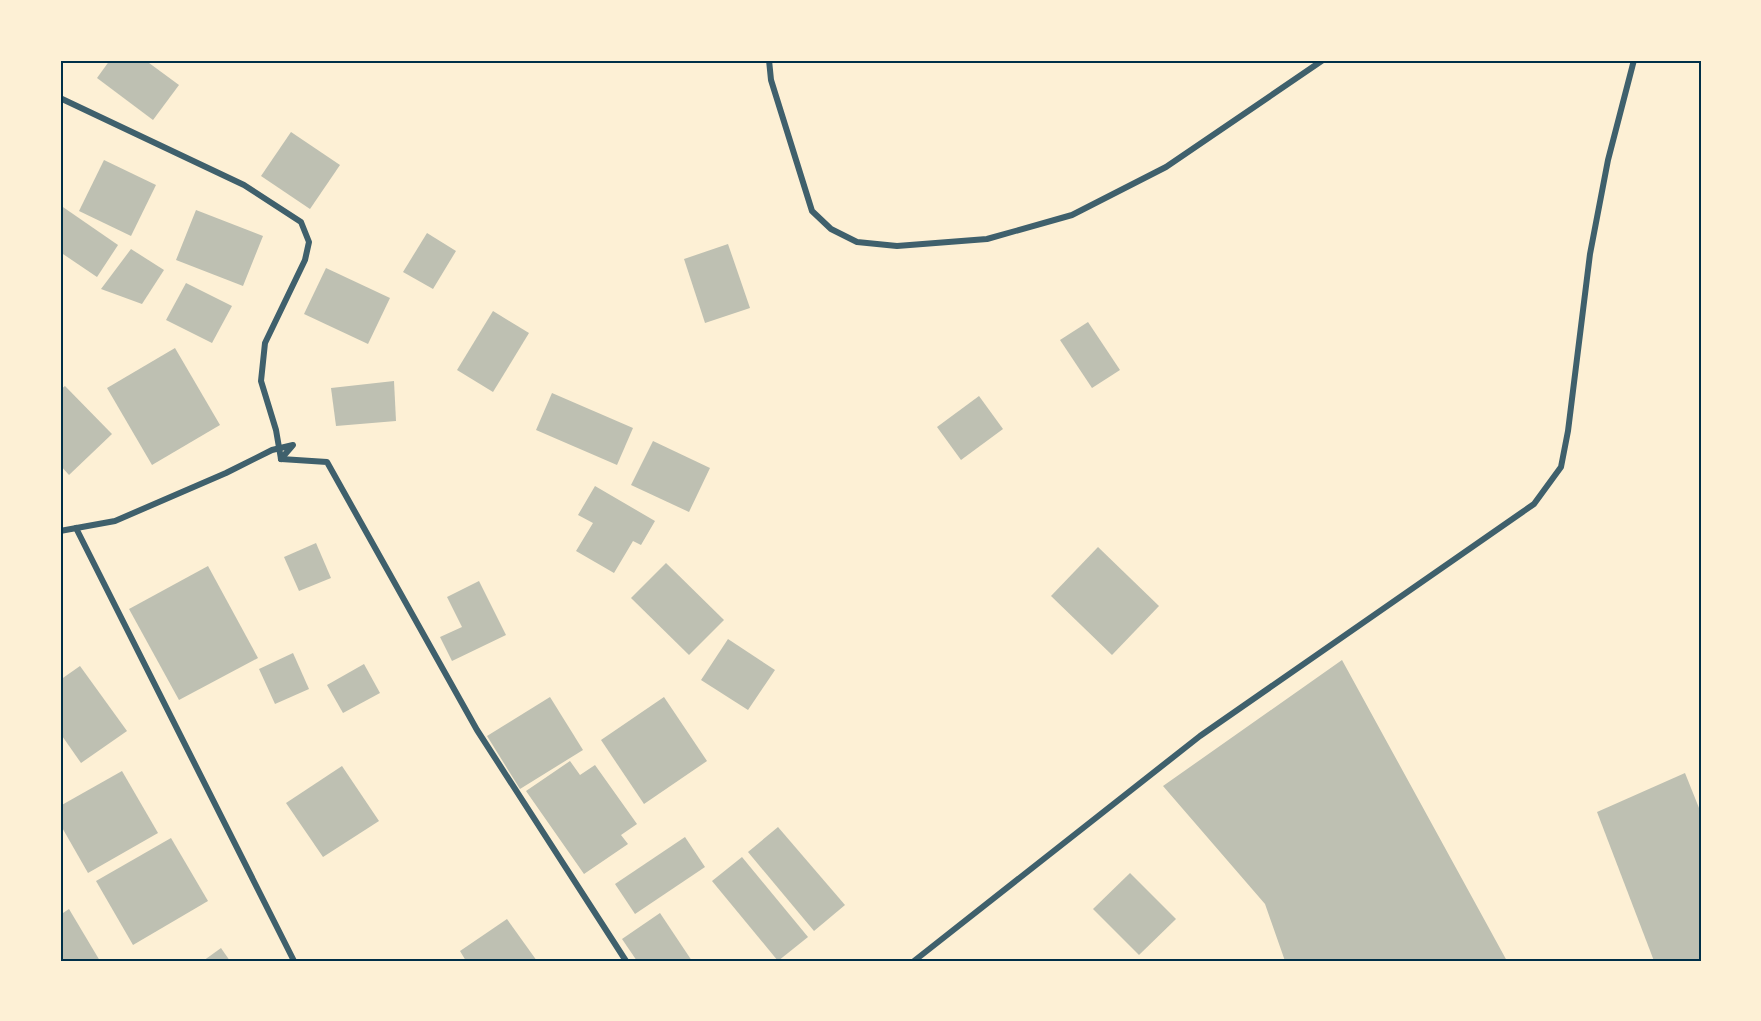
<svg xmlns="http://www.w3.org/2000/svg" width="1761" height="1021" font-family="Signika,sans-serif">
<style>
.building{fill:#bec0b2}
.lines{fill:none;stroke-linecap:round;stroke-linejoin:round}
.minor{stroke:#3f606c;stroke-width:6}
.neatline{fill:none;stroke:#003049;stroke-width:2}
</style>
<rect width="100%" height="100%" fill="#fdf0d5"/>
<g class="building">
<path d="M110,60H145L179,85L153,120L97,78Z"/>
<path d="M291,132L340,165L310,209L261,176Z"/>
<path d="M104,160L156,185L131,236L79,211Z"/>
<path d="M60,205L118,245L97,277L60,252Z"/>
<path d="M196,210L263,236L243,286L176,260Z"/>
<path d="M427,233L456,251L433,289L403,272Z"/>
<path d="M728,244L750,308L705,323L684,259Z"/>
<path d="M131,249L164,270L142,304L101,289Z"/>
<path d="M326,268L390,298L368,344L304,314Z"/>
<path d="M186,283L232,306L212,343L166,320Z"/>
<path d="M493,311L529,333L493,392L457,370Z"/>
<path d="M1088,322L1120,370L1092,388L1060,340Z"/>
<path d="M175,348L220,425L152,465L107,388Z"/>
<path d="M394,381L396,421L336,426L331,388Z"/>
<path d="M65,386L112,434L69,475L60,465V390Z"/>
<path d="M552,393L633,428L617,465L536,430Z"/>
<path d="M979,396L1003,429L961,460L937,427Z"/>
<path d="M653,441L710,468L689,512L631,485Z"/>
<path d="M595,486L655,521L641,545L633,541L614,573L576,551L593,523L578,515Z"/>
<path d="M316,543L331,578L299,591L284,557Z"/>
<path d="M1098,547L1159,606L1112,655L1051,596Z"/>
<path d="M666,563L724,620L689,655L631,598Z"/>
<path d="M208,566L258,658L179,700L129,609Z"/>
<path d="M479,581L506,635L452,661L440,637L462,627L447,597Z"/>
<path d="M728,639L775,670L748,710L701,680Z"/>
<path d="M293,653L309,689L275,704L259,669Z"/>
<path d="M1342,660L1507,961H1285L1265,904L1163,786Z"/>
<path d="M364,664L380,693L343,713L327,685Z"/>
<path d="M80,666L127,731L81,763L60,733V680Z"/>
<path d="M550,697L583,750L520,789L487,736Z"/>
<path d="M664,697L707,761L644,804L601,740Z"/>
<path d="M570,761L580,775L595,765L637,824L621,835L628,844L584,874L526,791Z"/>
<path d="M342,766L379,821L323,857L286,803Z"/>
<path d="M122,771L158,833L88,873L60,824V806Z"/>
<path d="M1685,773L1701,813V961H1654L1597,812Z"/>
<path d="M778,827L845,905L814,931L748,852Z"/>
<path d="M685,837L705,867L635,914L615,884Z"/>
<path d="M171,838L208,901L133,945L96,881Z"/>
<path d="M742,857L808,937L778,961L712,881Z"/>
<path d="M1130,873L1176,919L1139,955L1093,909Z"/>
<path d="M69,909L100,961H60V915Z"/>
<path d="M660,913L692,961H637L622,939Z"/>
<path d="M507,919L537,961H466L460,951Z"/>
<path d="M221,948L230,961H203Z"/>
</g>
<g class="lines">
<g class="minor">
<path d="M769,60L771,80L812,211L831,229L857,242L897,246L987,239L1072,215L1166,167L1323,60"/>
<path d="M60,98L244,185L301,222L309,242L305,260L265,343L261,381L276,430L281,459"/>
<path d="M281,459L327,462L477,730L626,961"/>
<path d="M76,528L294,961"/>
<path d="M60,531L115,521L226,473L272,450L293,445L281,459"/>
<path d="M914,961L1200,736L1534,504L1561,467L1568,431L1590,254L1608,160L1634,60"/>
</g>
</g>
<rect width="1761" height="1021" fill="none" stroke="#fdf0d5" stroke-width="123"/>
<rect x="62" y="62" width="1638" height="898" class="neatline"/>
</svg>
